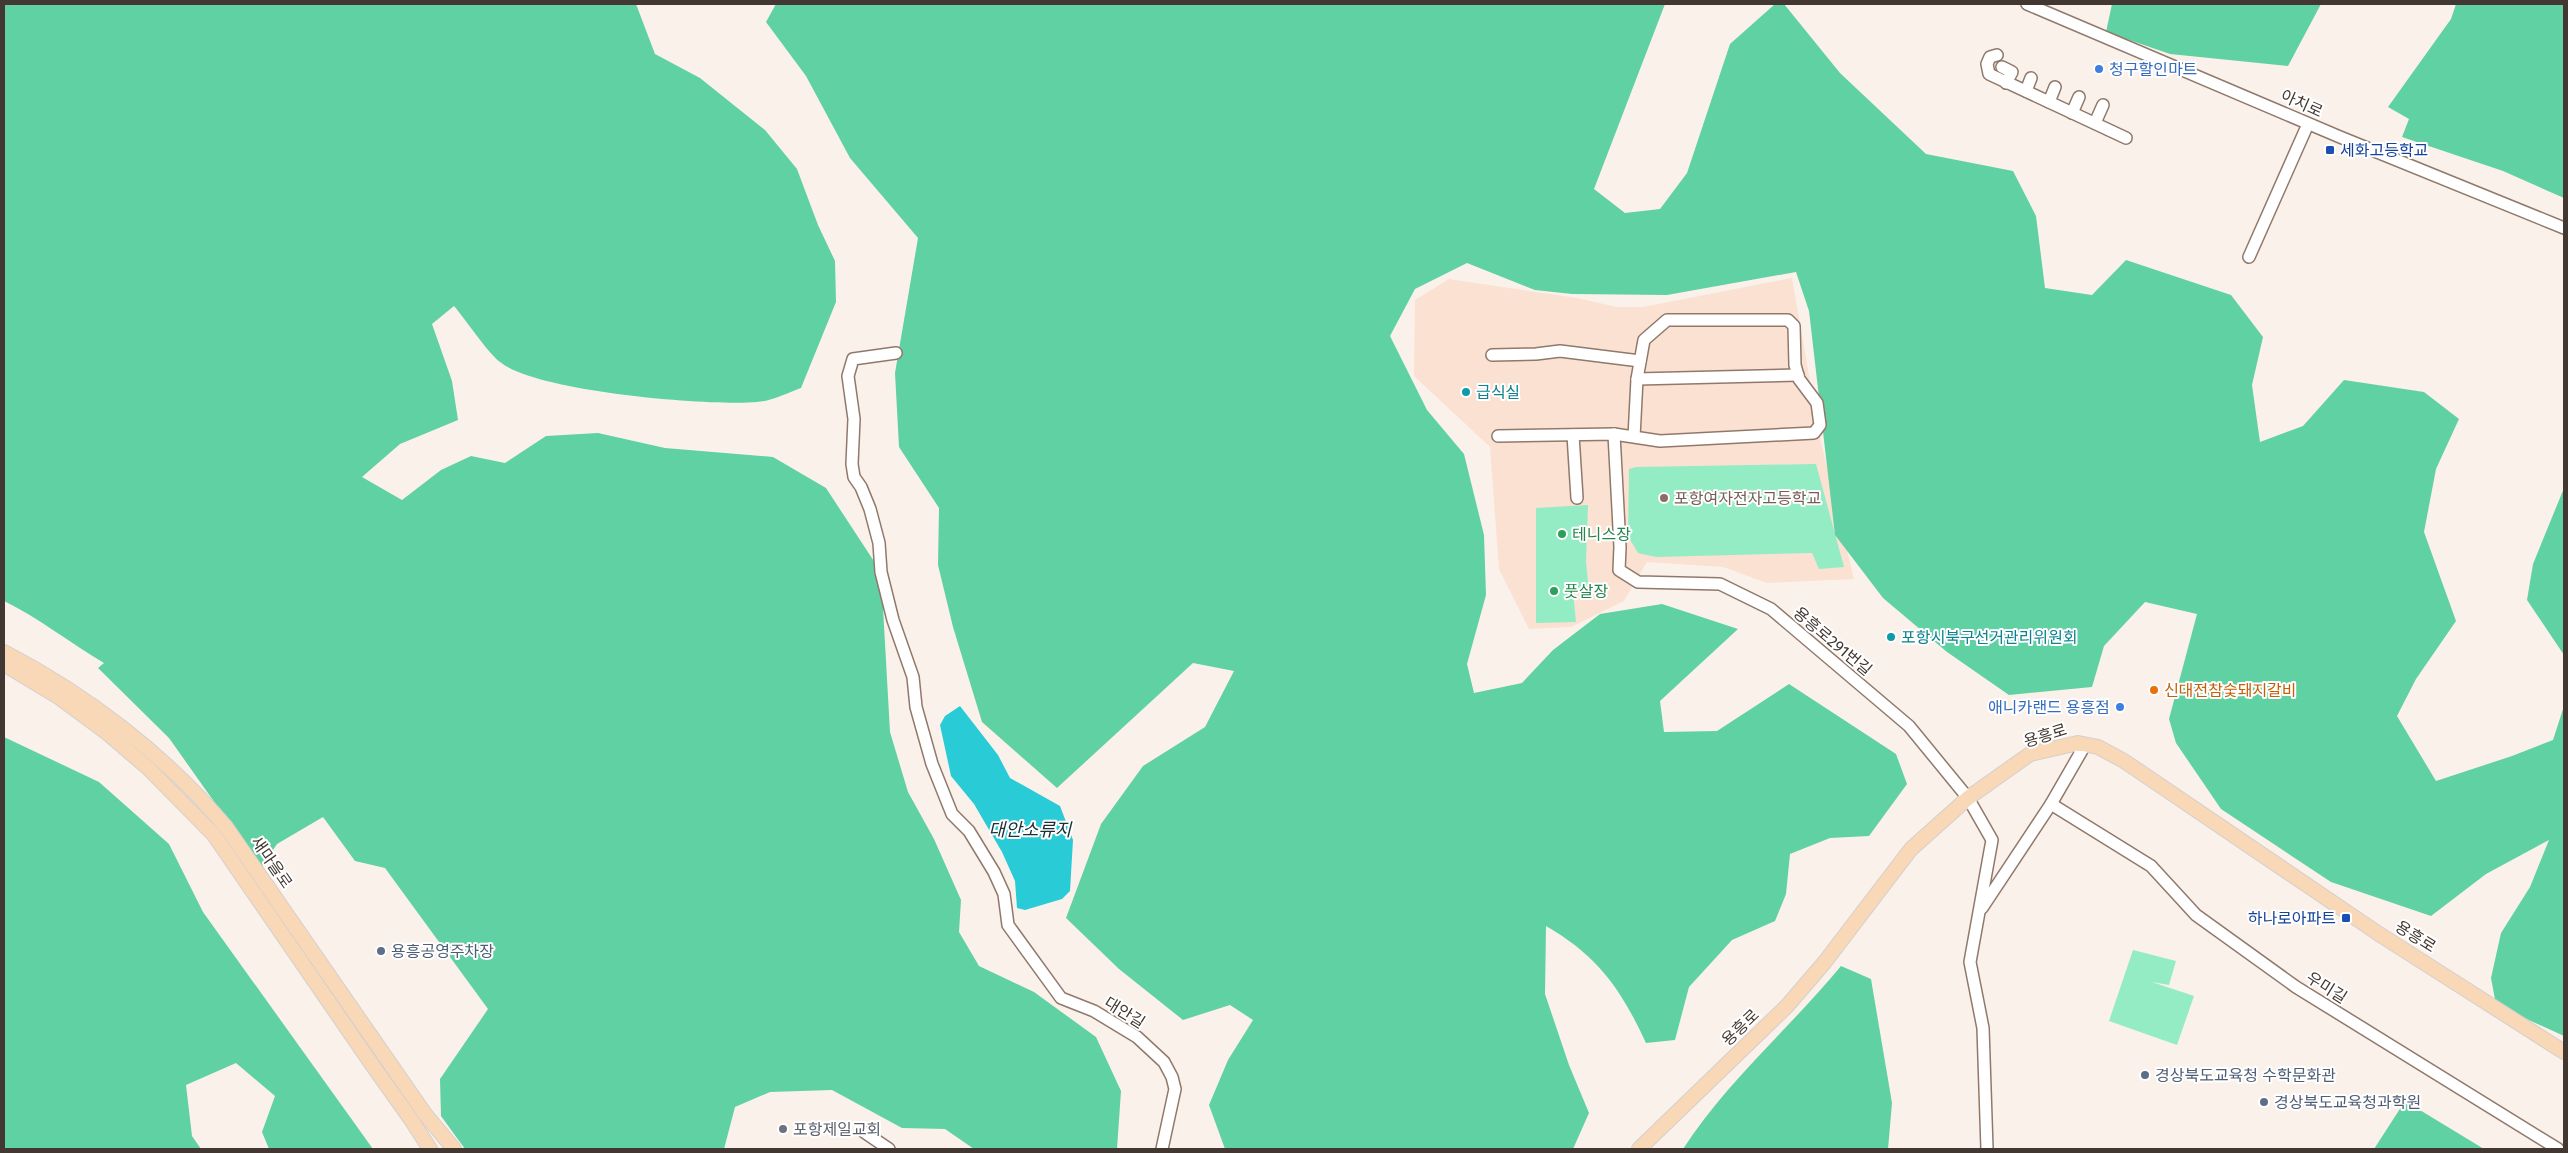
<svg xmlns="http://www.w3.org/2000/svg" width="2568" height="1153" font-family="'Fira Sans','Noto Sans KR',sans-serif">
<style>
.built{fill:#fbe1d1}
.green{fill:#93ecc4}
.forest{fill:#60d1a3}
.water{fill:#29cbd7}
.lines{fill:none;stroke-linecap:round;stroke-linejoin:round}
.minor-casing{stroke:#90796b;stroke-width:14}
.major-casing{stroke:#d2cfce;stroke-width:16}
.minor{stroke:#fff;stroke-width:11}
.major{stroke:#f9d8b8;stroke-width:14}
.shop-dot{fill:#3f7fe0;stroke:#fff;stroke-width:2}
.transit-dot{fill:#1a4fb4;stroke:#fff;stroke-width:2}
.culture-dot{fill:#0f9aa8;stroke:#fff;stroke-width:2}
.education-dot{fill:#8d6e63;stroke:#fff;stroke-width:2}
.leisure-dot{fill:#2e9e5b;stroke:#fff;stroke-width:2}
.food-dot{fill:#e8710a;stroke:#fff;stroke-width:2}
.service-dot{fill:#5c6f8a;stroke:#fff;stroke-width:2}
.worship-dot{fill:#6b7280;stroke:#fff;stroke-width:2}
.labels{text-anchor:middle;stroke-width:4;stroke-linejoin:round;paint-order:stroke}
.shop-label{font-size:16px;fill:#366cbe;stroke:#fff;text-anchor:start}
.street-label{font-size:16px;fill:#423731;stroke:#fff}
.transit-label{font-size:16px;fill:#164399;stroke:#fff;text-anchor:start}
.culture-label{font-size:16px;fill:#0d838f;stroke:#fff;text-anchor:start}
.education-label{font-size:16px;fill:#785e54;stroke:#fff;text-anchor:start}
.leisure-label{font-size:16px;fill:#27864d;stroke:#fff;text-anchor:start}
.food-label{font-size:16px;fill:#c56008;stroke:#fff;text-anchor:start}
.service-label{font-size:16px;fill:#4e5e75;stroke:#fff;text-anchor:start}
.worship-label{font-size:16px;fill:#5b616d;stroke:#fff;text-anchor:start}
.water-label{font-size:18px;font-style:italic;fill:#1a3235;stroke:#fff}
</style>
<rect width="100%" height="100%" fill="#fbf1eb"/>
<path class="built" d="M1792,278L1820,438L1854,579L1767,583L1723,567L1647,562L1624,601L1571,627L1529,629L1499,569L1490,447L1414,376L1415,300L1449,279L1577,298L1617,307H1643Z"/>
<g class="green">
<path d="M1816,464L1844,567L1819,569L1812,553L1656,557L1638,553L1628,536L1629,469L1636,467Z"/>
<path d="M1588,505L1586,562L1589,592H1573L1576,622L1536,623V508Z"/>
<path d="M2133,950L2176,961L2169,985L2152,982L2194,996L2177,1045L2109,1021Z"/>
</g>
<g class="forest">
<path d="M4,4H636L655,54L700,78L765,130L797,169L818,225L835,261L836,302L801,388C787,393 772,401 757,402C708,406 537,392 500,362C487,352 466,320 454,306L432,324L452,381L458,420L400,444L362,477L402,500L441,470L471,456L505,463L546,436L598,433L665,448L773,457L826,488L881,572L890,732L908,792L934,839L961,900L959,932L979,966L1034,992L1096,1037L1121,1091L1117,1149H974L945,1129L902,1128L832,1090L770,1092L735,1107L724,1149H465L441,1116L440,1079L488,1009L385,868L355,861L323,817L277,844L261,868L169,738L98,668L104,663C70,643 39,618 4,601Z"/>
<path d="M776,4H1665L1594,189L1625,213L1660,209L1687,173L1730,44L1775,4H1784L1840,73L1926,154L2013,171L2036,216L2045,288L2092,295L2126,260L2231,295L2263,337L2252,385L2260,442L2303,426L2344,380L2424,392L2459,419L2436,469L2424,532L2456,621L2416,679L2397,716L2436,781L2512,756L2553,740L2564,706V1036L2496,1005L2491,978L2501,933L2530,887L2549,840L2486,874L2431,916L2331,882L2221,809L2176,743L2169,719L2197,614L2145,602L2104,646L2092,687L2009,695L1947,652L1883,598L1835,535L1809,311L1796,272L1667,295L1572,294L1535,290L1467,263L1415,289L1390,336L1427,410L1464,454L1484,535L1486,595L1467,664L1474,693L1522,683L1553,650L1600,614L1662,604L1738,629L1660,701L1664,732L1717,731L1789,684L1896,754L1907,784L1869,836L1830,838L1790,854L1786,894L1775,921L1732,940L1689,987L1675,1040L1646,1043C1621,989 1598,956 1546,926L1545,994L1569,1065L1589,1113L1573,1149H1225L1209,1105L1228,1060L1253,1020L1230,1005L1183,1020L1119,969L1066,918L1101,824L1143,766L1205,727L1234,671L1193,663L1057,788L982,722L953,627L938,565L939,508L899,447L895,373L918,238L850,158L806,76L766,22Z"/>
<path d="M2112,4H2321L2288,66L2170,54L2106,32Z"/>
<path d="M2456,4H2564V198L2503,171L2402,137L2409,119L2388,107L2451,19Z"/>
<path d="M2564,488V655L2527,600L2533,564Z"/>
<path d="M4,737L99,782L169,844L203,912L373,1149H269L262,1132L275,1096L236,1063L186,1085L192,1136L201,1149H4Z"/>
<path d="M1841,966L1871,979L1892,1103L1888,1149H1683C1727,1081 1790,1028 1841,966Z"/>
<path d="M2405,1101L2484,1149H2374Z"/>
</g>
<path class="water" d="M960,706L998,755L1010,778L1060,806L1073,840L1070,891L1062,899L1025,910L1017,908L1015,881L1002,852L974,804L951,776L940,725L945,716Z"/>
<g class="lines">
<g class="minor-casing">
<g id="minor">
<path d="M2027,4L2340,137L2564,228"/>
<path d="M1997,55L1990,57L1987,64L1989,74L2049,102"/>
<path d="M2002,67L2012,72L2006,83"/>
<path d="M2055,87L2049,102L2126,138"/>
<path d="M2026,91L2031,78"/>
<path d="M2072,113L2079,97"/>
<path d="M2095,123L2103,105"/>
<path d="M2249,257L2308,124"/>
<path d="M896,353L853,359L848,376L854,419L852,464L854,477L861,487L870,509L879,543L881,572L893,620L913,677L916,707L932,764L952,814L969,831L994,872L1004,894L1008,925L1061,998L1094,1011L1137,1037L1164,1062L1172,1077L1175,1089L1162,1149"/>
<path d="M1492,355L1536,354L1560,351L1640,361"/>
<path d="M1637,379L1798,375"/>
<path d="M1614,434L1620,547L1619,570L1638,582L1720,584L1771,609L1909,726L1968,798L1992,840L1970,962L1983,1028L1987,1149"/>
<path d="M1573,435L1577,498"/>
<path d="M1498,436L1614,434L1660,441L1814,433L1820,425L1817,403L1799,379L1795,365L1794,326L1788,320H1667L1644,340L1637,379L1634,437"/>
<path d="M2051,804L2151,866L2196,915L2296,987L2558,1149"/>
<path d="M1982,908L2051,804L2085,745"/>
<path d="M864,1132L889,1149"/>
</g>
</g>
<g class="major-casing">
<g id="major">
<path d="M4,652C87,695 165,755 226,827L425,1114L454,1149"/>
<path d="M4,664L60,698L106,732L148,768L214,835L375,1069L410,1118L430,1149"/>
<path d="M1639,1149L1787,1006L1824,963L1911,849L1968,798L2030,754L2078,743L2098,747L2124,761L2379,934L2564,1052"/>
</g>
</g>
<use href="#minor" class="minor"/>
<use href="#major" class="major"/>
</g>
<g class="shop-dot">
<circle cx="2099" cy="69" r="5"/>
<circle cx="2120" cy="707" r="5"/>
</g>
<g class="transit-dot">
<rect x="2325" y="145" width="10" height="10" rx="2.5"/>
<rect x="2341" y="913" width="10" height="10" rx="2.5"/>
</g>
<g class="culture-dot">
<circle cx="1466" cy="392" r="5"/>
<circle cx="1891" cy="637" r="5"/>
</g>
<circle class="education-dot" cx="1664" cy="498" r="5"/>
<g class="leisure-dot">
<circle cx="1562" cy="534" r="5"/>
<circle cx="1554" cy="591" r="5"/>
</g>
<circle class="food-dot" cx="2154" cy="690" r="5"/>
<g class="service-dot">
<circle cx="381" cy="951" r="5"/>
<circle cx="2145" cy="1075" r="5"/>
<circle cx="2264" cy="1102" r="5"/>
</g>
<circle class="worship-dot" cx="783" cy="1129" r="5"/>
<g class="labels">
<g class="shop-label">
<text x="2109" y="75">청구할인마트</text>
<text x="2110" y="713" text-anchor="end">애니카랜드 용흥점</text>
</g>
<g class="street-label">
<text transform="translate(2302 103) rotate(24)" y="6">아치로</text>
<text transform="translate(1833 641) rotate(40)" y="6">용흥로291번길</text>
<text transform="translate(2045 735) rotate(-17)" y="6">용흥로</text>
<text transform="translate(272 862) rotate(55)" y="6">새마을로</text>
<text transform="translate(2416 936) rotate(32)" y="6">용흥로</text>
<text transform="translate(2327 987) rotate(32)" y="6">우미길</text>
<text transform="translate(1125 1012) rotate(32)" y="6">대안길</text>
<text transform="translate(1740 1027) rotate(-44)" y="6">용흥로</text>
</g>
<g class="transit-label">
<text x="2340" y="156">세화고등학교</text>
<text x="2336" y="924" text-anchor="end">하나로아파트</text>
</g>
<g class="culture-label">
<text x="1476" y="398">급식실</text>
<text x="1901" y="643">포항시북구선거관리위원회</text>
</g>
<g class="education-label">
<text x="1674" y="504">포항여자전자고등학교</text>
</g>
<g class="leisure-label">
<text x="1572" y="540">테니스장</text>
<text x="1564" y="597">풋살장</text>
</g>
<g class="food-label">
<text x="2164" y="696">신대전참숯돼지갈비</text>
</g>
<g class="service-label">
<text x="391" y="957">용흥공영주차장</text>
<text x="2155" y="1081">경상북도교육청 수학문화관</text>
<text x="2274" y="1108">경상북도교육청과학원</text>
</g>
<g class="worship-label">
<text x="793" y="1135">포항제일교회</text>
</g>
<g class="water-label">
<text x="1030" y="836">대안소류지</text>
</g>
</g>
<rect width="2568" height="1153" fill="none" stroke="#423731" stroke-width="10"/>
</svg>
